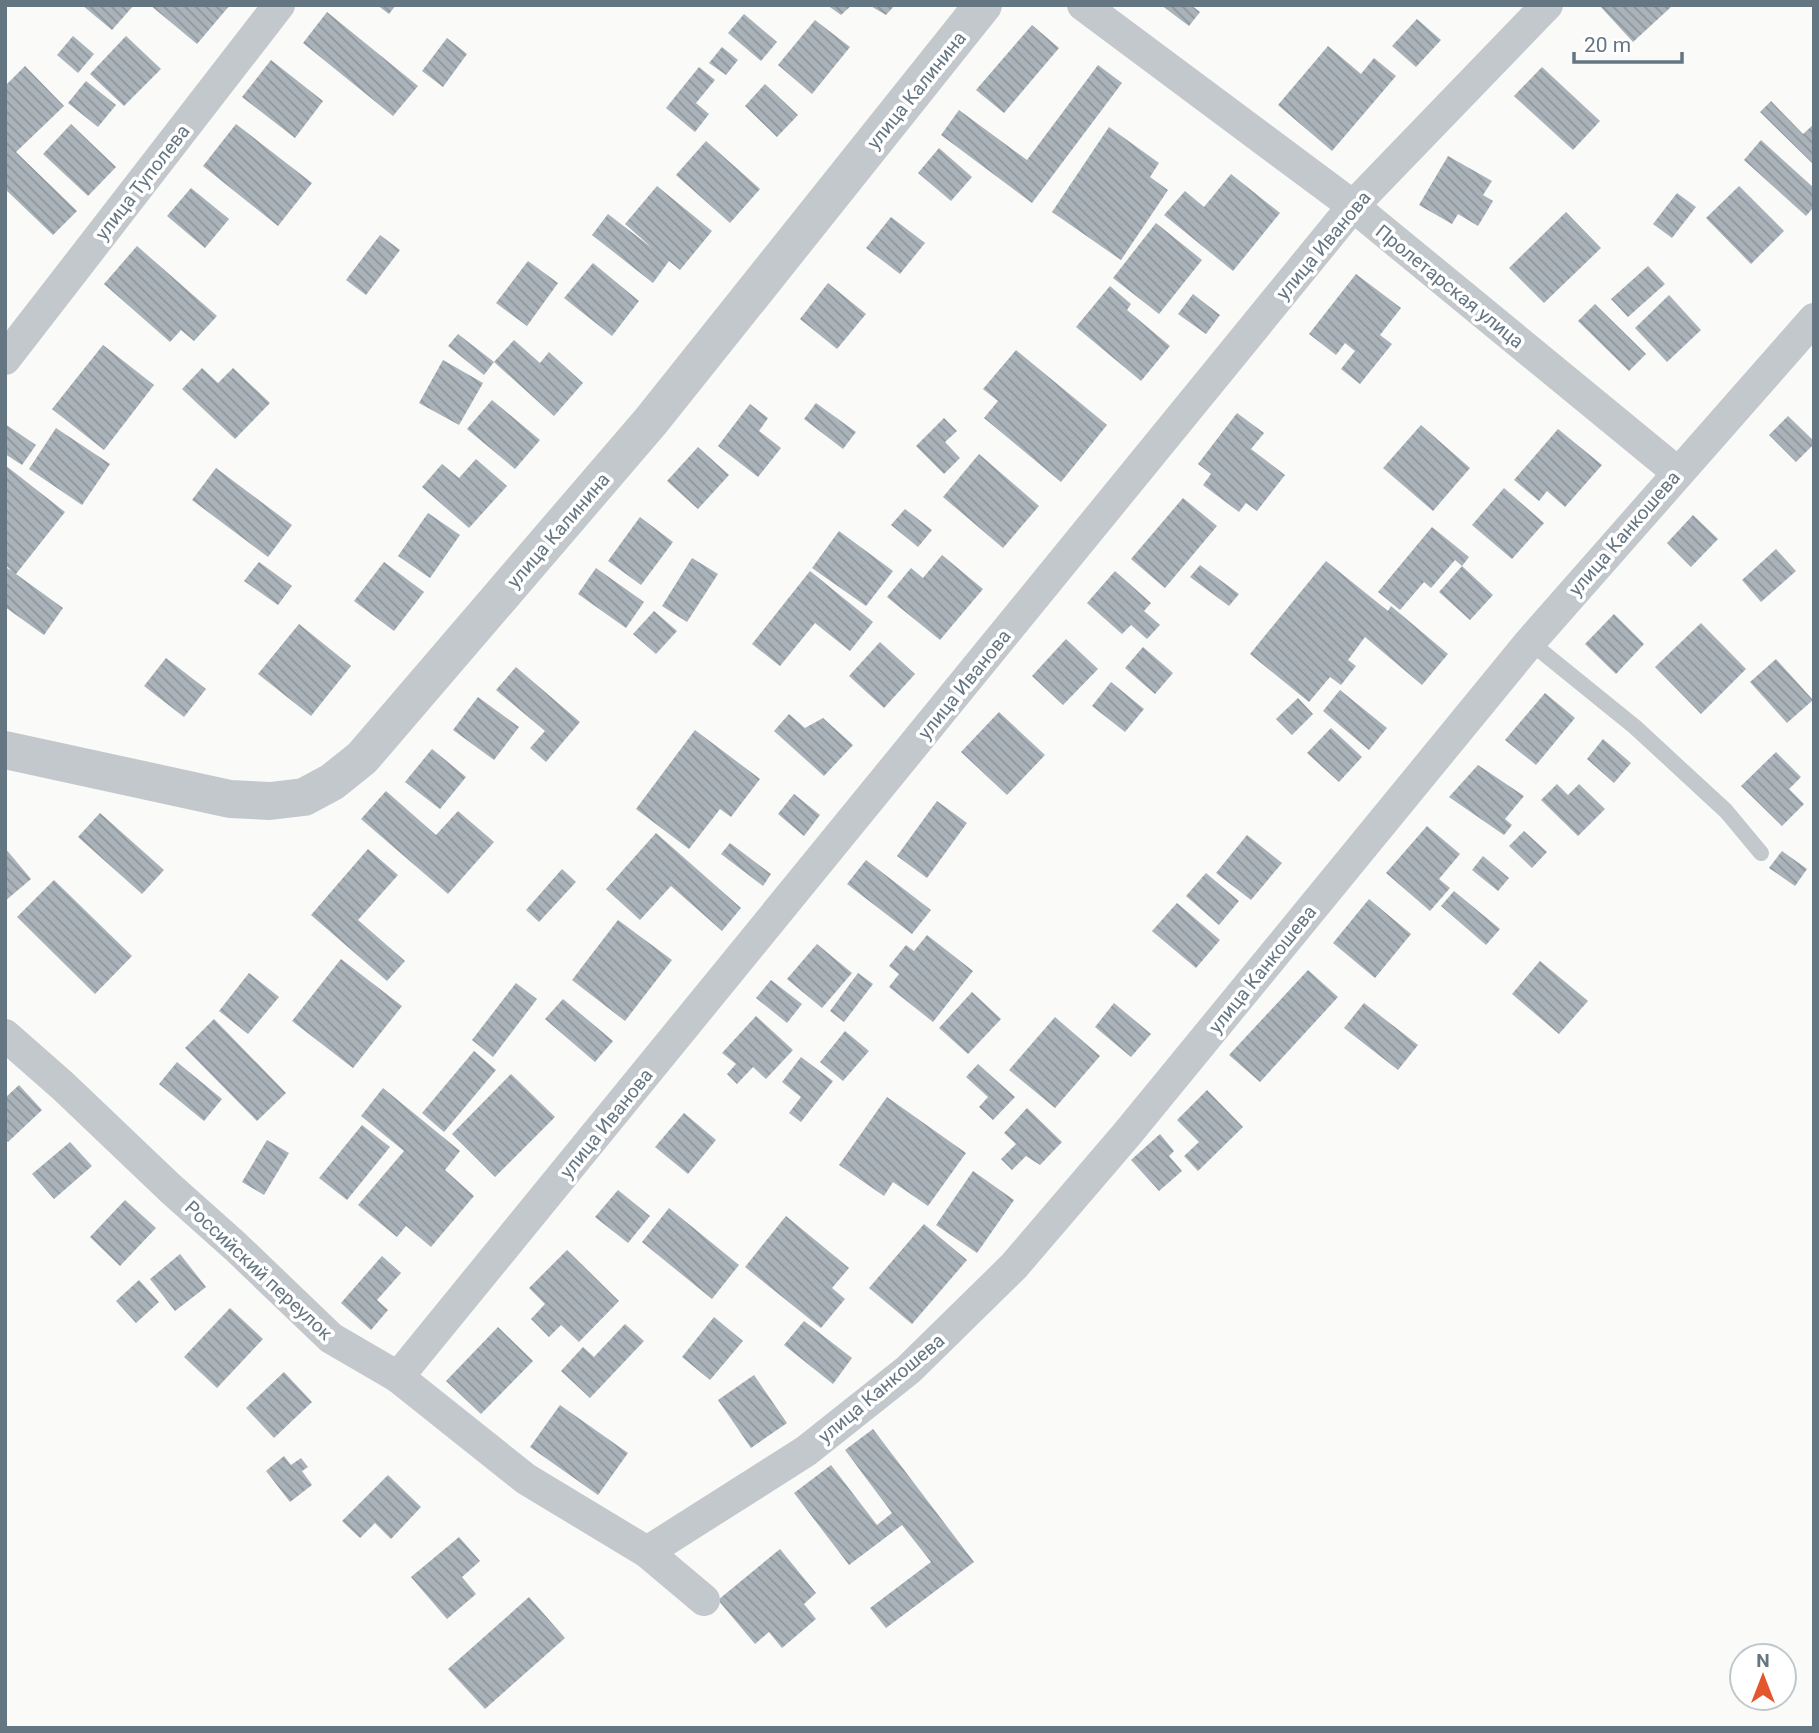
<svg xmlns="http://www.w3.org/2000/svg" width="1819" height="1733" font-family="Roboto,sans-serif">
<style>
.building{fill:url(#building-back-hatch)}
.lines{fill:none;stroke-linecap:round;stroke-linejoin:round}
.service{stroke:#c3c8cc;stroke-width:16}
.minor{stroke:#c3c8cc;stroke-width:32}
.tertiary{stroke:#c3c8cc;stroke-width:38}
.labels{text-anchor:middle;stroke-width:7;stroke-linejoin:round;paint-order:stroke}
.street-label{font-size:19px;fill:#657683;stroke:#fff}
</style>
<defs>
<pattern id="building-back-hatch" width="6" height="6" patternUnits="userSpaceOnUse" patternTransform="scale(1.75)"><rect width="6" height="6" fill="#aab3b9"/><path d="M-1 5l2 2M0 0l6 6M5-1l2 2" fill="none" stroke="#8e969c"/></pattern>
</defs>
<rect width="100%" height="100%" fill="#fafaf8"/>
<g class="building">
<path d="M82,5H134L112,30Z"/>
<path d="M150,5H230L197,44Z"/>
<path d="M377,5H396L389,14Z"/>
<path d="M827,5H852L841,15Z"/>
<path d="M869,5H895L886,15Z"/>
<path d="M1161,5H1191L1200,12L1189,26Z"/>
<path d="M1599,5H1668L1671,7L1633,42Z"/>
<path d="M327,12L418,86L393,116L303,43Z"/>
<path d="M744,14L777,42L761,61L728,33Z"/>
<path d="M1417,19L1441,40L1416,67L1392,46Z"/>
<path d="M815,20L850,47L812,94L778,65Z"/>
<path d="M1032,25L1059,48L1004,113L976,90Z"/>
<path d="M73,36L94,54L78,73L57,55Z"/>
<path d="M126,36L161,69L124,106L90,74Z"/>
<path d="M447,38L467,54L443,87L422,71Z"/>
<path d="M1328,46L1361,74L1374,58L1396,76L1332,151L1278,105Z"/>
<path d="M722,47L738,60L726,75L709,63Z"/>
<path d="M271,60L323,101L295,138L242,97Z"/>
<path d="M1098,65L1122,83L1032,203L941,135L959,110L1027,160Z"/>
<path d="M25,66L64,106L16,152L77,211L53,235L5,189V86Z"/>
<path d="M699,67L715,80L696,103L709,114L695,132L666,108Z"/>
<path d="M1542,67L1600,121L1573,150L1514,96Z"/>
<path d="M86,81L116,105L98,127L68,103Z"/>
<path d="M765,84L798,115L777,137L745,106Z"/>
<path d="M1771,101L1803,134L1814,124V165L1760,112Z"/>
<path d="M71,124L116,167L88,196L43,154Z"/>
<path d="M236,124L312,183L278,226L203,166Z"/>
<path d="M1109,127L1159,163L1150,177L1168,190L1121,260L1052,212Z"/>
<path d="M1761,140L1814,188V207L1806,216L1744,160Z"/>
<path d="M706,141L760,189L730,223L676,175Z"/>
<path d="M939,148L972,177L951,201L918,173Z"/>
<path d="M1448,156L1492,181L1483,195L1493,201L1478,226L1458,214L1452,224L1419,205Z"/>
<path d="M1231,174L1280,213L1233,271L1164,215L1185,191L1204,207Z"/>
<path d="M657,186L712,231L680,270L669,261L653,283L592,235L608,214L652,248L625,224Z"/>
<path d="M1739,186L1784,231L1751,264L1706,218Z"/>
<path d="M191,188L229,219L205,248L167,216Z"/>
<path d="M1677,193L1696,207L1672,238L1653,224Z"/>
<path d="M1566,212L1601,248L1544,303L1509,268Z"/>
<path d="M891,217L925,243L900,274L866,248Z"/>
<path d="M1156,223L1202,260L1159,314L1113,278Z"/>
<path d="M380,235L400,250L366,295L346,280Z"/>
<path d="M137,246L217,316L194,341L181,330L170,342L104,284Z"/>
<path d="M528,261L558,283L527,326L496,303Z"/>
<path d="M593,263L639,301L612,336L564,298Z"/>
<path d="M1648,266L1665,284L1628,317L1611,299Z"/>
<path d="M1356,274L1401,308L1380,335L1392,344L1360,384L1341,369L1355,351L1345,343L1336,355L1309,334Z"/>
<path d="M828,283L866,314L837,349L800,319Z"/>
<path d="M1110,286L1131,304L1127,310L1170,346L1141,381L1076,327Z"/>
<path d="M1193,294L1220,315L1206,334L1178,314Z"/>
<path d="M1669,295L1701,330L1667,362L1635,328Z"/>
<path d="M1595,304L1646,354L1629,371L1578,321Z"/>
<path d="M458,334L494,362L484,375L448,346Z"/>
<path d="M514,340L540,363L549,352L583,383L554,416L494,362Z"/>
<path d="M103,345L154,385L104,450L52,409Z"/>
<path d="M1016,350L1107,425L1061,482L984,418L998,401L983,389Z"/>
<path d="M443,360L483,383L459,425L419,403Z"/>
<path d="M202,368L218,383L233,368L270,403L235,439L182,389Z"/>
<path d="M492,400L540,440L515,469L467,429Z"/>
<path d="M816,403L856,432L843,449L804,419Z"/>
<path d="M750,404L768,418L759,431L781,448L758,477L718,446Z"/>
<path d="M1237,413L1264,433L1251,449L1285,475L1257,511L1246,503L1239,512L1203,485L1211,474L1198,464Z"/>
<path d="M1788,416L1814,441V444L1796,462L1769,435Z"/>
<path d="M944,418L957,431L945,442L960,458L944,474L916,446Z"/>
<path d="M5,424L36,445L22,465L5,454Z"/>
<path d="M1421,425L1470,468L1433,511L1383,468Z"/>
<path d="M56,428L110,464L82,505L29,469Z"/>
<path d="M1558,429L1602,465L1565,507L1547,491L1539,501L1514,480Z"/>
<path d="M698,447L729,475L698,509L667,481Z"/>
<path d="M979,454L1039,506L1003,548L943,497Z"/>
<path d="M476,459L507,486L469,528L422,487L442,464L459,478Z"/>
<path d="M5,465L65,512L16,574L63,608L44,635L5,607V567L12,571L5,565Z"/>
<path d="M216,468L292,525L268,557L192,500Z"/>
<path d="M1504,488L1544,523L1512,559L1472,525Z"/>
<path d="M1183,498L1217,526L1165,588L1131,559Z"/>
<path d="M905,509L932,530L918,547L891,525Z"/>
<path d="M428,513L460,535L430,578L398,556Z"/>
<path d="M1693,515L1718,539L1691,567L1667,543Z"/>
<path d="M640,517L673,542L641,585L608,561Z"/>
<path d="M1432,527L1469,557L1462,566L1455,560L1431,588L1424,582L1400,610L1378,592Z"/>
<path d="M839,531L893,571L866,606L812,568Z"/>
<path d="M1776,549L1796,571L1761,602L1742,580Z"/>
<path d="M942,555L983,589L940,640L887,597L911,568L923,578Z"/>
<path d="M692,558L718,574L687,622L662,606Z"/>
<path d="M1326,561L1388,611L1391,606L1448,654L1422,685L1365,637L1348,660L1356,666L1341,685L1330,677L1309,702L1250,654Z"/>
<path d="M259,562L292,586L278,605L244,581Z"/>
<path d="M384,562L424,592L394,631L354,601Z"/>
<path d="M1200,565L1239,594L1229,606L1190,577Z"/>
<path d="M1462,566L1493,595L1470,620L1439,592Z"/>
<path d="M596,568L644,602L626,628L578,594Z"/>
<path d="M810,571L873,622L850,651L815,623L780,666L752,644Z"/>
<path d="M1115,571L1151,603L1144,611L1160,625L1147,639L1131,625L1122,634L1087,603Z"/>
<path d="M654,611L677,631L656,654L633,634Z"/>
<path d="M1614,614L1644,644L1616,674L1585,644Z"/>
<path d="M1701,623L1746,669L1701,714L1655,667Z"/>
<path d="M299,624L351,666L311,716L258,674Z"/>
<path d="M1066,639L1098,669L1063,705L1032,676Z"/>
<path d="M880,642L915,674L884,708L849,676Z"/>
<path d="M1143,647L1173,673L1155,694L1125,668Z"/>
<path d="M166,658L206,689L184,717L144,686Z"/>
<path d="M1776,659L1813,700L1787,723L1750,682Z"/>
<path d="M516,667L580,722L546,762L530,748L545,731L496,690Z"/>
<path d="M1111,682L1144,709L1125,732L1092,706Z"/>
<path d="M1340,690L1387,728L1369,750L1323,711Z"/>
<path d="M1545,693L1575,718L1536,765L1505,740Z"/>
<path d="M478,697L519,727L494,760L453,730Z"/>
<path d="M1298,698L1313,714L1292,735L1276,719Z"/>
<path d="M999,712L1045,755L1007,795L961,752Z"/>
<path d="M789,714L805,728L823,718L853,745L824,776L774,731Z"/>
<path d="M1331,728L1362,757L1339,782L1307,753Z"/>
<path d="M695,730L760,779L731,817L720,809L689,849L636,809Z"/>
<path d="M1603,739L1631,763L1614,783L1587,759Z"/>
<path d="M432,749L466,777L440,809L405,782Z"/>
<path d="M1776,752L1801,777L1789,789L1804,804L1782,826L1741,786Z"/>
<path d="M1478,765L1524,796L1505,819L1512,825L1504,835L1449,797Z"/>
<path d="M1557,784L1568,795L1579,784L1605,809L1578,836L1541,800Z"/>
<path d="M386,791L436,835L458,811L494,842L448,894L361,819Z"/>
<path d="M794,794L820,815L804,836L778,814Z"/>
<path d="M937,801L967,823L927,878L897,856Z"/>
<path d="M100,813L164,870L142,894L78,837Z"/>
<path d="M1427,826L1460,854L1439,879L1450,888L1430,911L1386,873Z"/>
<path d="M1524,831L1547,852L1532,868L1509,846Z"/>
<path d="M656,833L741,908L722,931L671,886L640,920L606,889Z"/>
<path d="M1247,835L1282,863L1251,900L1216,873Z"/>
<path d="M730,843L771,874L763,886L721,854Z"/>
<path d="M5,848L31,879L5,901Z"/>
<path d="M368,849L398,875L358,920L405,961L387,981L311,915Z"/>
<path d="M1782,851L1807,869L1795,886L1769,868Z"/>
<path d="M1483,856L1509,878L1498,891L1472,870Z"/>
<path d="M866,860L931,910L912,934L847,884Z"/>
<path d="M562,869L576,882L539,922L526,910Z"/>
<path d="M1206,873L1239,901L1219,925L1186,896Z"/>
<path d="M54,880L132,956L95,994L17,917Z"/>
<path d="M1454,891L1500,929L1486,945L1441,906Z"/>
<path d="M1369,899L1411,934L1375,978L1333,943Z"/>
<path d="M1177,903L1220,940L1196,968L1152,931Z"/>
<path d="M618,920L672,960L625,1021L572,980Z"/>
<path d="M927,935L973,971L933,1022L889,987L899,974L889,966L906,945L914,951Z"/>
<path d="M817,944L852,973L822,1008L787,979Z"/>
<path d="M341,959L402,1006L353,1068L292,1021Z"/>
<path d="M1540,961L1588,1001L1559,1034L1512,994Z"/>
<path d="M1308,970L1338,997L1260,1082L1229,1055Z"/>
<path d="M249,973L279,997L248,1034L219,1011Z"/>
<path d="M858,973L873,984L844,1022L830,1011Z"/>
<path d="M771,980L802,1004L787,1023L756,998Z"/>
<path d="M516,983L537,999L493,1057L472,1040Z"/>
<path d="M972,992L1001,1019L968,1054L939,1028Z"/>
<path d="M563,999L613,1041L595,1062L545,1019Z"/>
<path d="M1114,1003L1151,1034L1131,1057L1095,1027Z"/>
<path d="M1364,1003L1418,1045L1398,1070L1344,1028Z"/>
<path d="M756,1016L793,1050L766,1079L753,1067L737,1084L727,1074L736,1064L722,1053Z"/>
<path d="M1055,1017L1100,1056L1055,1108L1009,1070Z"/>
<path d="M214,1019L286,1093L257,1121L185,1048Z"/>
<path d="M845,1031L869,1051L843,1081L820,1062Z"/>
<path d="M474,1051L496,1070L444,1132L422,1113Z"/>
<path d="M801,1057L833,1081L801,1122L789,1113L801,1097L782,1082Z"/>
<path d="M177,1062L222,1099L204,1121L159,1084Z"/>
<path d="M978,1064L1015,1097L993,1120L979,1107L988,1097L966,1077Z"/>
<path d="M511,1074L555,1117L495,1177L452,1134Z"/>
<path d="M19,1085L42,1110L8,1142L5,1139V1098Z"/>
<path d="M383,1088L460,1151L445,1170L474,1196L431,1247L406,1226L397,1237L358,1205L404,1151L361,1116Z"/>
<path d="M1207,1090L1243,1127L1198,1171L1184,1156L1199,1142L1177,1120Z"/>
<path d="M887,1097L966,1153L928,1206L893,1182L884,1196L839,1165Z"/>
<path d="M1027,1108L1062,1142L1040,1165L1026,1156L1012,1170L1001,1159L1016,1144L1004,1133Z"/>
<path d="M684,1113L716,1140L688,1174L655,1147Z"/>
<path d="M362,1125L390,1147L347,1200L319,1178Z"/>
<path d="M1160,1134L1174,1151L1169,1156L1182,1171L1159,1191L1131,1160Z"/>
<path d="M267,1140L289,1153L264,1195L242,1182Z"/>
<path d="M70,1142L92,1166L54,1199L32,1174Z"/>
<path d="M973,1171L1014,1200L977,1253L936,1225Z"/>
<path d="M618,1190L650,1216L628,1243L595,1217Z"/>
<path d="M125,1200L156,1228L120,1266L90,1237Z"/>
<path d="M669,1208L739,1265L712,1299L642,1242Z"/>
<path d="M786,1216L849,1268L832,1288L845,1299L821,1328L745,1267Z"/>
<path d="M924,1224L967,1260L912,1324L869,1288Z"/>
<path d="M567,1250L619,1301L579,1342L561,1325L549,1337L531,1319L545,1304L529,1288Z"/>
<path d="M180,1254L206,1287L175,1311L150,1279Z"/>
<path d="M382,1256L401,1273L377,1300L388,1310L371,1330L341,1303Z"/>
<path d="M139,1280L159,1302L136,1323L116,1301Z"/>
<path d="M230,1308L263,1339L217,1388L184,1357Z"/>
<path d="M714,1317L743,1341L710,1380L682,1357Z"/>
<path d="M804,1321L852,1358L833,1384L784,1345Z"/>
<path d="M625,1324L644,1341L590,1398L561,1371L583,1347L594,1357Z"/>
<path d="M498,1327L533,1361L481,1414L446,1381Z"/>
<path d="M284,1372L312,1402L274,1438L246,1408Z"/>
<path d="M754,1375L787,1423L751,1448L718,1400Z"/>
<path d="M560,1405L628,1453L598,1495L530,1447Z"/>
<path d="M873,1429L974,1562L886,1628L870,1608L931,1562L902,1525L849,1565L794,1493L831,1465L877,1525L892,1513L845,1450Z"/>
<path d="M284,1456L291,1465L301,1458L308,1467L302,1471L312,1485L290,1502L266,1471Z"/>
<path d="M388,1475L421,1507L391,1539L375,1523L360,1538L342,1521Z"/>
<path d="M459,1537L480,1561L462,1577L476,1594L447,1619L411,1577Z"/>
<path d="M780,1549L816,1593L804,1604L816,1619L782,1648L769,1632L755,1644L718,1600Z"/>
<path d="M529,1597L565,1638L485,1709L448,1669Z"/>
</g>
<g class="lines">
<path class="service" d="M1530,642L1635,727L1726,811L1761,853"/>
<g class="minor">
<path d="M1083,5L1353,206L1677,472"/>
<path d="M5,359L279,5"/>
<path d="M5,1035L63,1086L170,1188L236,1247L331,1338L398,1377L526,1479L647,1552L704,1600"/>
<path d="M398,1377L1353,206L1547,5"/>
<path d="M647,1552L806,1451L908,1370L1014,1266L1127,1134L1530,642L1814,319"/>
</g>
<path class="tertiary" d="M5,750L230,799L270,801L304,797L332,782L362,758L651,421L983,5"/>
</g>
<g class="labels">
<g class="street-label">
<text transform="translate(916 90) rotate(-51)" y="7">улица Калинина</text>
<text transform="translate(142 182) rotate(-52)" y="7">улица Туполева</text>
<text transform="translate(1323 245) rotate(-50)" y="7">улица Иванова</text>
<text transform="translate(1450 286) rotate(39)" y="7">Пролетарская улица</text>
<text transform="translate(558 530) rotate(-49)" y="7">улица Калинина</text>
<text transform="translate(1624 533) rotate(-49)" y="7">улица Канкошева</text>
<text transform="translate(964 684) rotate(-51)" y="7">улица Иванова</text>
<text transform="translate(1262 969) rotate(-51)" y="7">улица Канкошева</text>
<text transform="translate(606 1123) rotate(-51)" y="7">улица Иванова</text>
<text transform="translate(259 1270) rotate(43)" y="7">Российский переулок</text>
<text transform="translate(881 1388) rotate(-40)" y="7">улица Канкошева</text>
</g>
</g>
<rect width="1819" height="1733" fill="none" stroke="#657683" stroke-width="14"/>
<g transform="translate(1763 1677)"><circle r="33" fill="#ffffff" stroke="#c1c8cd" stroke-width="2"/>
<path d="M0-5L12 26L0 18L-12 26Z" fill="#e4572e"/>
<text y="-10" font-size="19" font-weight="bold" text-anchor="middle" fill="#657683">N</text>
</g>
<path d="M1574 52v10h108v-10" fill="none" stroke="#657683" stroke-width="3.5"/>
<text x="1584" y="52" font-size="21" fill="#657683" stroke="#ffffff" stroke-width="5" paint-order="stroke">20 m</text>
</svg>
